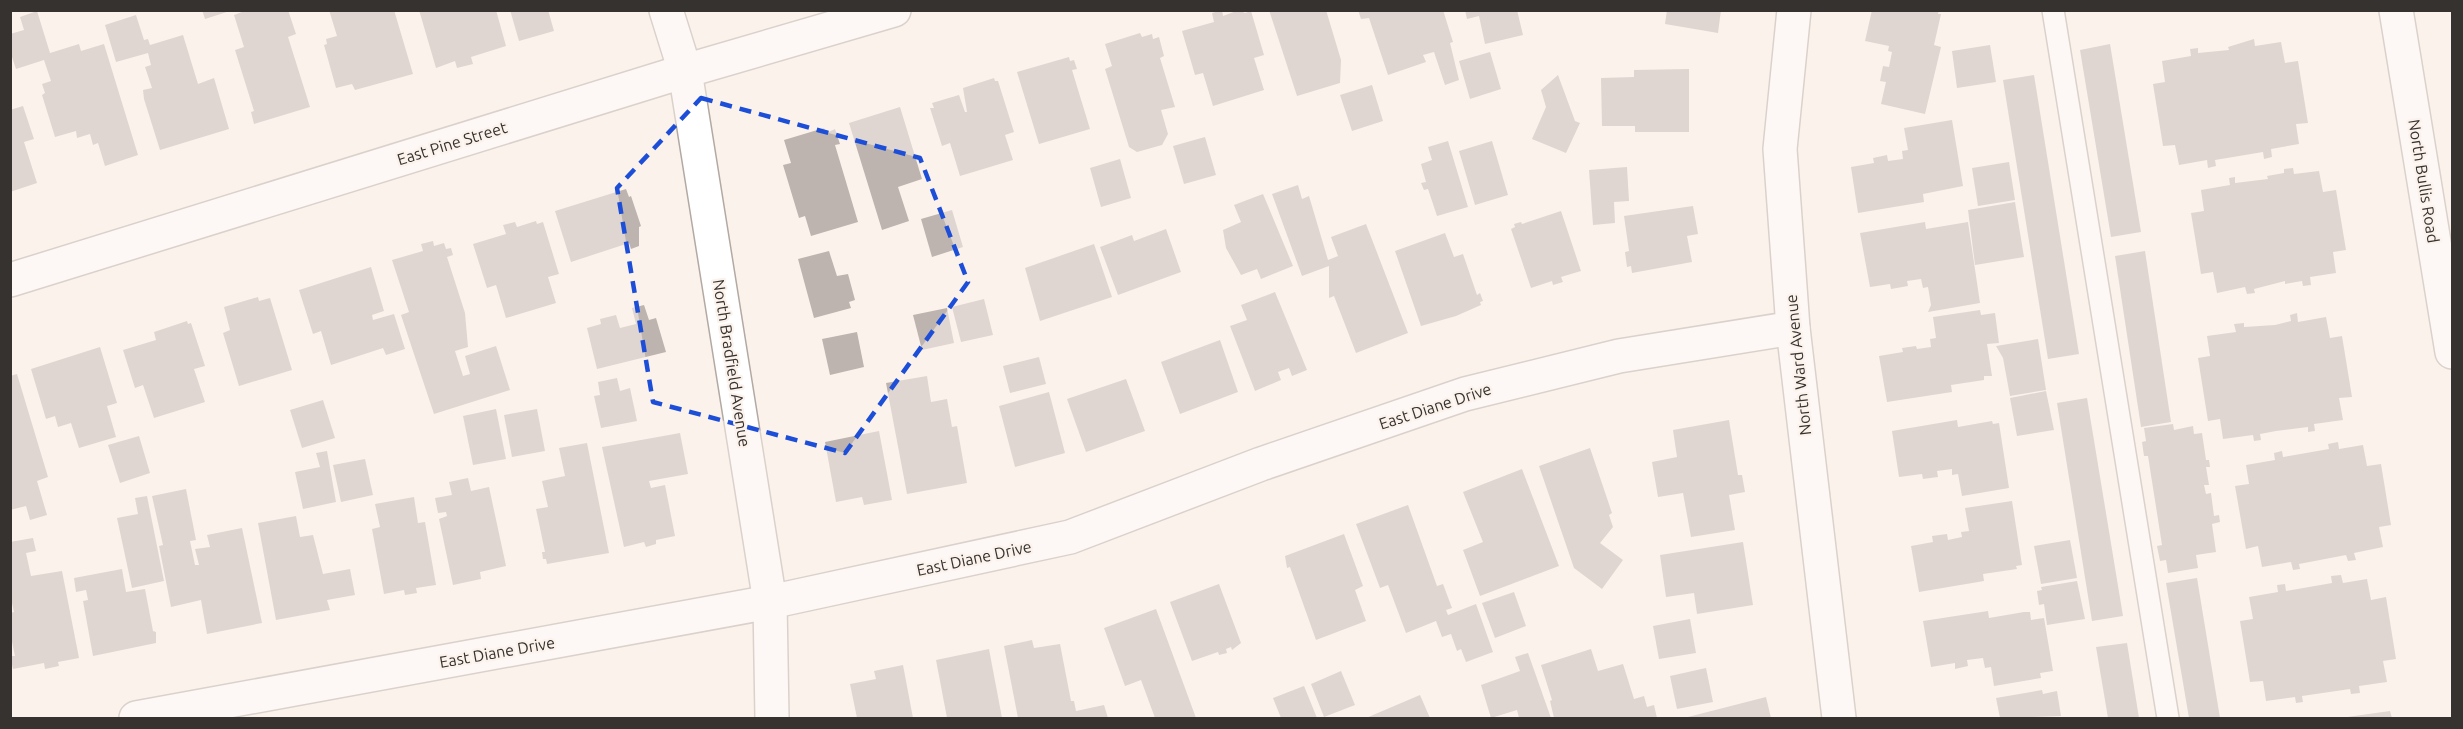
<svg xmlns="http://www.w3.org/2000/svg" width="2463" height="729" font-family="Ubuntu,sans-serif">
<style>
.building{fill:#beb4af}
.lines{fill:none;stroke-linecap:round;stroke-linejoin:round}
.service-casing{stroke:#b3a9a3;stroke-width:24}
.minor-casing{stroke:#b3a9a3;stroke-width:36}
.tertiary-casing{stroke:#b3a9a3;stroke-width:36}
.service{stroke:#fff;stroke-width:21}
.minor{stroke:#fff;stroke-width:33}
.tertiary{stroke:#fff;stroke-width:33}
.marked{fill:none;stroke:#1d4ed8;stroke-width:4.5;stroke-dasharray:12 8;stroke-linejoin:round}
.labels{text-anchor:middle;stroke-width:4.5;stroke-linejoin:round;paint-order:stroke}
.street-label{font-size:16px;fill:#363230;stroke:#fcf2ec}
</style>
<rect width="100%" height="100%" fill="#fcf2ec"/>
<g class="building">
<path d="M202,10H230V11L205,19Z"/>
<path d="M247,10H288L296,34L288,37L310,107L254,124L251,112L254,111L235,50L244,47L234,15Z"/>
<path d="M329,10H394L413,74L355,90L352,84L336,88L324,45L327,44L326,39L337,36Z"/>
<path d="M419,10H496L506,46L471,57L473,64L457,68L455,61L436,68Z"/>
<path d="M510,10H548L554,31L519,41Z"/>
<path d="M1222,10L1223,16L1239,10L1245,13L1251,11L1264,55L1254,58L1264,90L1213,106L1203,73L1195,75L1182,31L1214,22L1212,13Z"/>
<path d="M1269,10H1326L1341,60L1340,83L1297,96Z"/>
<path d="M1358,10H1443L1453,42L1450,43L1459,80L1445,85L1434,52L1423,55L1426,62L1388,75L1369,18L1361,19Z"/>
<path d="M1465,10H1517L1523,35L1485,44L1479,16L1467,19Z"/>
<path d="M1667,10H1721L1718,33L1665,24Z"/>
<path d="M1872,10H1939L1938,14H1941L1934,45L1941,47L1925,114L1881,104L1886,82L1880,81L1883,66L1889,67L1892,52L1888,51L1889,46L1865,41Z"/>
<path d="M37,11L50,53L79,44L81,51L104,44L138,155L105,166L98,143L93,145L90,134L77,138L76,131L55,137L42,95L45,93L42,84L51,81L44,60L16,69L10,51V34L24,30L20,17Z"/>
<path d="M136,15L144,40L148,39L150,45L183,35L198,84L214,78L229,129L160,150L144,99L143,90L152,88L145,67L151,65L148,53L116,62L105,25Z"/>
<path d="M1140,33L1142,37L1152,34L1153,39L1159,37L1164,56L1160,58L1175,107L1161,110L1168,134L1162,145L1137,152L1129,147L1105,69L1112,66L1105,44Z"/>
<path d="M2254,39L2255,46L2281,42L2285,63L2298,61L2308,123L2296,124L2299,144L2271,149L2272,157L2264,159L2263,152L2215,160L2216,166L2208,168L2207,160L2179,165L2175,145L2163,146L2153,84L2165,82L2162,61L2191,56L2190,49L2198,48V53L2229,50L2228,47Z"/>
<path d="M2110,44L2141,232L2111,237L2080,50Z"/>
<path d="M1990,45L1996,82L1957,88L1952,51Z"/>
<path d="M1490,52L1501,89L1470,99L1459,61Z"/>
<path d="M1069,57L1070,61L1074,60L1077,69L1072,70L1090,129L1039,144L1017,72Z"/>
<path d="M1689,69V132H1635V126H1602L1601,78L1634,77V70Z"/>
<path d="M1558,75L1575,121L1580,123L1566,153L1532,139L1546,107L1541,90Z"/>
<path d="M2034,75L2079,354L2048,359L2003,80Z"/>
<path d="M994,78L995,81H998L1014,132L1005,135L1013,160L960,176L950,143L942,146L930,108H934L932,103L959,95L965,112H967L963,88Z"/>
<path d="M1372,85L1383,121L1352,131L1340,95Z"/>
<path d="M23,106L34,139L24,142L37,183L10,192V110Z"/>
<path d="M900,107L922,179L898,187L909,221L882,230L849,123Z"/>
<path d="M1952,120L1963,186L1923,194L1924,202L1858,213L1851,167L1874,163L1873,158L1887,155L1888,161L1903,159L1902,151L1908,150L1904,128Z"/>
<path d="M824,128L826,133L835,129L840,144L835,145L858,222L811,236L805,216L799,218L783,165L791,163L784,140Z"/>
<path d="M1205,137L1216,175L1184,184L1173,146Z"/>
<path d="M1448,141L1468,207L1437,216L1428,189L1424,190L1421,183L1426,182L1421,164L1432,160L1428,147Z"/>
<path d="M1492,141L1508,195L1475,205L1459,151Z"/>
<path d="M1120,159L1131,198L1101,207L1090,168Z"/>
<path d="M2009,162L2015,200L1978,206L1972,168Z"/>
<path d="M1627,167L1629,201L1614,202L1615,223L1593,225L1589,170Z"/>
<path d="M2293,168L2294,174L2319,171L2323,192L2336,190L2346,250L2333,252L2336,273L2310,277L2311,285L2303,286L2302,281L2285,284V281L2254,289L2255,293L2247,294L2245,287L2217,293L2213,272L2201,274L2191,213L2204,211L2201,190L2230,185L2229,178L2235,177V183L2268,179L2267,176L2284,173V169Z"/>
<path d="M1298,185L1302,199L1309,196L1328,260L1338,256L1331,237L1366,224L1408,333L1356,353L1334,296L1329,298V266L1302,276L1272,194Z"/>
<path d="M626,189L629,197L631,196L641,226L639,227V246L631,249L629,243L571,262L555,211Z"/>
<path d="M1263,194L1293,266L1261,279L1257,269L1241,275L1226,248L1223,230L1241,222L1234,205Z"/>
<path d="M2015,202L2024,257L1975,265L1968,210Z"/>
<path d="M1693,206L1698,234L1687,236L1692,262L1632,273L1631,266L1627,267L1625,252L1629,251L1624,216Z"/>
<path d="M952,210L963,247L932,257L921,219Z"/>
<path d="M1561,211L1581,271L1561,277L1563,282L1553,285L1552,281L1531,288L1511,229L1515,227L1514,224L1521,222L1522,224Z"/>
<path d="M536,221L537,224L543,222L559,274L548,277L556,303L506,318L496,285L487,288L473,244L506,234L503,225L515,222L517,227Z"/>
<path d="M1925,222L1926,229L1968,222L1980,303L1928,312L1931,305L1928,287L1923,288L1921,279L1907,281L1908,286L1891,289L1890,284L1870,287L1860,233Z"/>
<path d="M1166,229L1181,272L1118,295L1100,247L1132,235L1134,241Z"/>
<path d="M1445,233L1454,257L1463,254L1477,295L1480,293L1483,301L1480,302L1481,305L1456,316L1421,326L1395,251Z"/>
<path d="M433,241L434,246L444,243L446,249L451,248L453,255L447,257L465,313L468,347L455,351L463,376L470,374L465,356L496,346L510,390L434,414L401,315L409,312L392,260L423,251L421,244Z"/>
<path d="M1094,244L1112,297L1040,321L1025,268Z"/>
<path d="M829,251L837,276L848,274L855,300L849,302L851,308L814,318L798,259Z"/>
<path d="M2145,251L2171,422L2141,427L2115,256Z"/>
<path d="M371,267L384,311L372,315L373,320L394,314L405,349L386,355L383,348L331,365L321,331L313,334L299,290Z"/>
<path d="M1275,292L1307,370L1292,376L1289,368L1278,372L1281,380L1255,391L1230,326L1247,320L1241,305Z"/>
<path d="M258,297L259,301L270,298L292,370L239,386L223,333L230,330L224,307Z"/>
<path d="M984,299L993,335L961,342L952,307Z"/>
<path d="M644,305L649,320L656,318L666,352L597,369L587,328L601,324L600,319L616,315L620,328L636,324L632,308Z"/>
<path d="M947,308L954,343L922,350L913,315Z"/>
<path d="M1980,310L1981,315L1995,313L1999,343L1987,344L1992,376H1984V380L1951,385L1952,392L1887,402L1879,356L1903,352L1902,348L1916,346L1917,349L1931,347L1930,339L1936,338L1933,317Z"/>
<path d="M2297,313L2298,322L2326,317L2330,338L2342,336L2352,397L2339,398L2343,420L2314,424L2315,431L2308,432V427L2276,431L2260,434L2261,440L2254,441L2253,435L2223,439L2220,419L2208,421L2198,358L2210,356L2207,336L2236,332L2234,324L2244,323V327L2275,325L2291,321L2290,315Z"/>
<path d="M187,321L188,324L191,323L205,366L194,369L205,402L154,418L143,385L135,388L123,350L156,340L154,332Z"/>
<path d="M857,332L864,367L830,375L822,339Z"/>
<path d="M2038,339L2046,390L2010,396L2003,358L1996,346Z"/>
<path d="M1220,340L1238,392L1180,414L1161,362Z"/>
<path d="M100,347L117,403L107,406L116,437L79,448L71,423L58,427L55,416L46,419L31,369Z"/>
<path d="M1039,357L1046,384L1010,393L1003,366Z"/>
<path d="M17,374L48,477L37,481L47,515L30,520L26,506L10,510V376Z"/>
<path d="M927,376L931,402L947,399L952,427L957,426L967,483L907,494L886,383Z"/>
<path d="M617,378L620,391L630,388L637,421L601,428L594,396L600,395L598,382Z"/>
<path d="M1126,379L1145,431L1086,452L1067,399Z"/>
<path d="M2046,391L2054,430L2017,436L2010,398Z"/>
<path d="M1049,392L1065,453L1015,467L999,406Z"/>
<path d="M2087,398L2123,616L2092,621L2057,403Z"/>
<path d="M323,400L335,438L302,448L290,410Z"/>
<path d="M496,409L506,459L473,465L463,416Z"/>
<path d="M537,409L545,451L512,457L504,415Z"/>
<path d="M1729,420L1738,475H1742L1745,492L1729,495L1735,530L1691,537L1683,493L1658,497L1652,462L1677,457L1673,430Z"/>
<path d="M1957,420L1958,427L1992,421L1993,424L1999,423L2009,488L1962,496L1958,474L1952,475V469L1937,471L1938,477L1923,479L1922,474L1899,477L1892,431Z"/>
<path d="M2173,424L2174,430L2193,426L2194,434L2202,433L2206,460H2209L2210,467H2206L2209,485H2204L2206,494L2211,493L2214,516L2219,515L2220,522L2212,524L2216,552L2196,555L2198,568L2168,573L2166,560L2160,561L2157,546L2162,545L2148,456H2144L2142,442L2146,441L2144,428Z"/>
<path d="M879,431L892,500L864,505L862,497L836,502L825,442Z"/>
<path d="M680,433L688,474L649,481L651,488L665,485L675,536L656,540V544L646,547L644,542L624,547L602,447Z"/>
<path d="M139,436L150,473L120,483L108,445Z"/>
<path d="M2338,442L2339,449L2363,445L2367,466L2381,464L2391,525L2379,527L2383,547L2354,553L2356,560L2348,561L2346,555L2299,564L2300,569L2293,570L2291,562L2262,567L2258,546L2246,549L2235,486L2249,484L2246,465L2275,460L2274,453L2282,451L2283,457L2329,449L2328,444Z"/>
<path d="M587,443L609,553L547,564L546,559H543L542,552H545L536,509L548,507L542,481L565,476L559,448Z"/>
<path d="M1590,448L1612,513L1609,515L1613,527L1600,543L1623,560L1602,589L1574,568L1539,466Z"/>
<path d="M327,451L336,502L303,509L295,472L320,467L316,453Z"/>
<path d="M365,459L373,495L341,502L333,465Z"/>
<path d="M1522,469L1559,566L1480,596L1463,550L1483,542L1463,492Z"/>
<path d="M468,478L471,491L489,487L506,566L480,572L481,579L453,585L439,519L447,516L446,512L438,513L435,498L452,495L449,482Z"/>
<path d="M186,489L196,540L190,541L195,565H199L195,549L210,547L207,535L242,528L262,623L207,634L201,600L171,607L159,546L163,545L152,496Z"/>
<path d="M147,496L164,581L132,588L117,518L138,514L135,498Z"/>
<path d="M414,497L418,523L425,522L436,585L416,588L417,593L405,595L404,590L384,594L372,529L380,527L375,504Z"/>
<path d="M2012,501L2022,565L2016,566L2017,569L1983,574L1984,581L1919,592L1911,546L1933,542L1932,536L1947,534L1948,540L1962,537L1961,532L1969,531L1965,508Z"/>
<path d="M1408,505L1437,586L1443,584L1452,608L1446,610L1448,615L1476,604L1493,652L1466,662L1461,649L1457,651L1451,634L1442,637L1436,621L1406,633L1388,585L1380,588L1356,524Z"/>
<path d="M296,516L300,537L313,535L323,574L350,569L355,595L327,600L330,610L276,620L258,523Z"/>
<path d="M1344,534L1363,586L1355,590L1366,621L1316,640L1290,567L1287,568L1285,556Z"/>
<path d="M33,538L36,551L26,553L31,576L62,571L79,658L58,662L59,666L45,669L44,663L13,669L10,656H15L10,632V613L14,612L10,594V542Z"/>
<path d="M2070,540L2077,578L2041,584L2034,546Z"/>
<path d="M1743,542L1753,605L1697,614L1694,593L1666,597L1660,555Z"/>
<path d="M122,569L126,592L145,589L153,631L156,632V643L93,656L83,601L88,600L86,590L76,592L74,578Z"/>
<path d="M2341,575L2343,583L2367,579L2371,600L2386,597L2396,659L2383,661L2387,682L2359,686L2360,693L2351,694L2350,689L2302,696L2303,702L2296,703L2295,697L2266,701L2263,681L2250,682L2240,621L2253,619L2249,597L2278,592L2277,585L2285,584L2286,591L2332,583L2331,576Z"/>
<path d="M2197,578L2220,718H2189L2166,583Z"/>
<path d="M2077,581L2085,619L2047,625L2044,604L2039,605L2037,591L2042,590L2041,587Z"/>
<path d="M1219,584L1241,643L1232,650L1231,647L1226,649L1227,653L1219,655L1218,652L1192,661L1170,602Z"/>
<path d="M1514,592L1526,626L1495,638L1482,603Z"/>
<path d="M1156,609L1196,718H1155L1141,680L1125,686L1104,628Z"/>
<path d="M1988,611L1989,618L2024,612H2030L2031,620L2044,618L2053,671L2040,673L2041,678L1994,686L1991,667L1985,668L1983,658L1967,660L1968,666L1955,669V663L1931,667L1923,621Z"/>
<path d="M1690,619L1696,653L1659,659L1653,626Z"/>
<path d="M1032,640L1034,648L1060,644L1071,701H1074L1076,711L1104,705L1108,718H1018L1004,646Z"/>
<path d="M2127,643L2139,718H2108L2096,647Z"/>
<path d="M989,649L1002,718H947L936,660Z"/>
<path d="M1591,649L1598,671L1623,664L1634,699L1644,696L1647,707L1654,705L1657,718H1554L1550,701L1552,700L1541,665Z"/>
<path d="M1528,653L1551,718H1519L1517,710L1491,718L1481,685L1520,671L1515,657Z"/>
<path d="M903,665L913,718H857L850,684L876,679L874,671Z"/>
<path d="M1706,668L1713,702L1677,709L1670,676Z"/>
<path d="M1341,671L1355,705L1324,717L1311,684Z"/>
<path d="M1304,686L1317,718H1281L1273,698Z"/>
<path d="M2042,690L2043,694L2057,691L2061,716L2000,718L1996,698Z"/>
<path d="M1420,695L1430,718H1366Z"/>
<path d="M1766,697L1771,718H1684Z"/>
<path d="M2390,711L2392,718H2347V717Z"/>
</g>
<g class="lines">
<g class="service-casing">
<path id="service" d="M2053,10L2168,718"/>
</g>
<g class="minor-casing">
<g id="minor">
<path d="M666,10L685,71L770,602L772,718"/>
<path d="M1794,10L1780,149L1793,328L1839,718"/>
<path d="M10,280L685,71L894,10"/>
<path d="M136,718L770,602L1070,537L1261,464L1465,394L1619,356L1793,328"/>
</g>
</g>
<g class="tertiary-casing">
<path id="tertiary" d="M2396,10L2452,352"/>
</g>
<use href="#service" class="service"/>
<use href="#minor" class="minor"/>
<use href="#tertiary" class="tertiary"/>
</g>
<path d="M0 0H2463V729H0ZM701,98L920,158L968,282L845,453L653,402L617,188Z" fill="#fcf2ec" fill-opacity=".55" fill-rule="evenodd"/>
<path class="marked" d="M701,98L920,158L968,282L845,453L653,402L617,188Z"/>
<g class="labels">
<g class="street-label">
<text transform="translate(452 143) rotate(-17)" y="6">East Pine Street</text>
<text transform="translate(2424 181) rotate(81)" y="6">North Bullis Road</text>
<text transform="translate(732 363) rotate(81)" y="6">North Bradfield Avenue</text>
<text transform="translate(1798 365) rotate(-96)" y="6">North Ward Avenue</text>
<text transform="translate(1435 406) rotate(-18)" y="6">East Diane Drive</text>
<text transform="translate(974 558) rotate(-12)" y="6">East Diane Drive</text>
<text transform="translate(497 652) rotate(-10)" y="6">East Diane Drive</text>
</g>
</g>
<rect width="2463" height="729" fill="none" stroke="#363230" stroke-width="24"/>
</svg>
